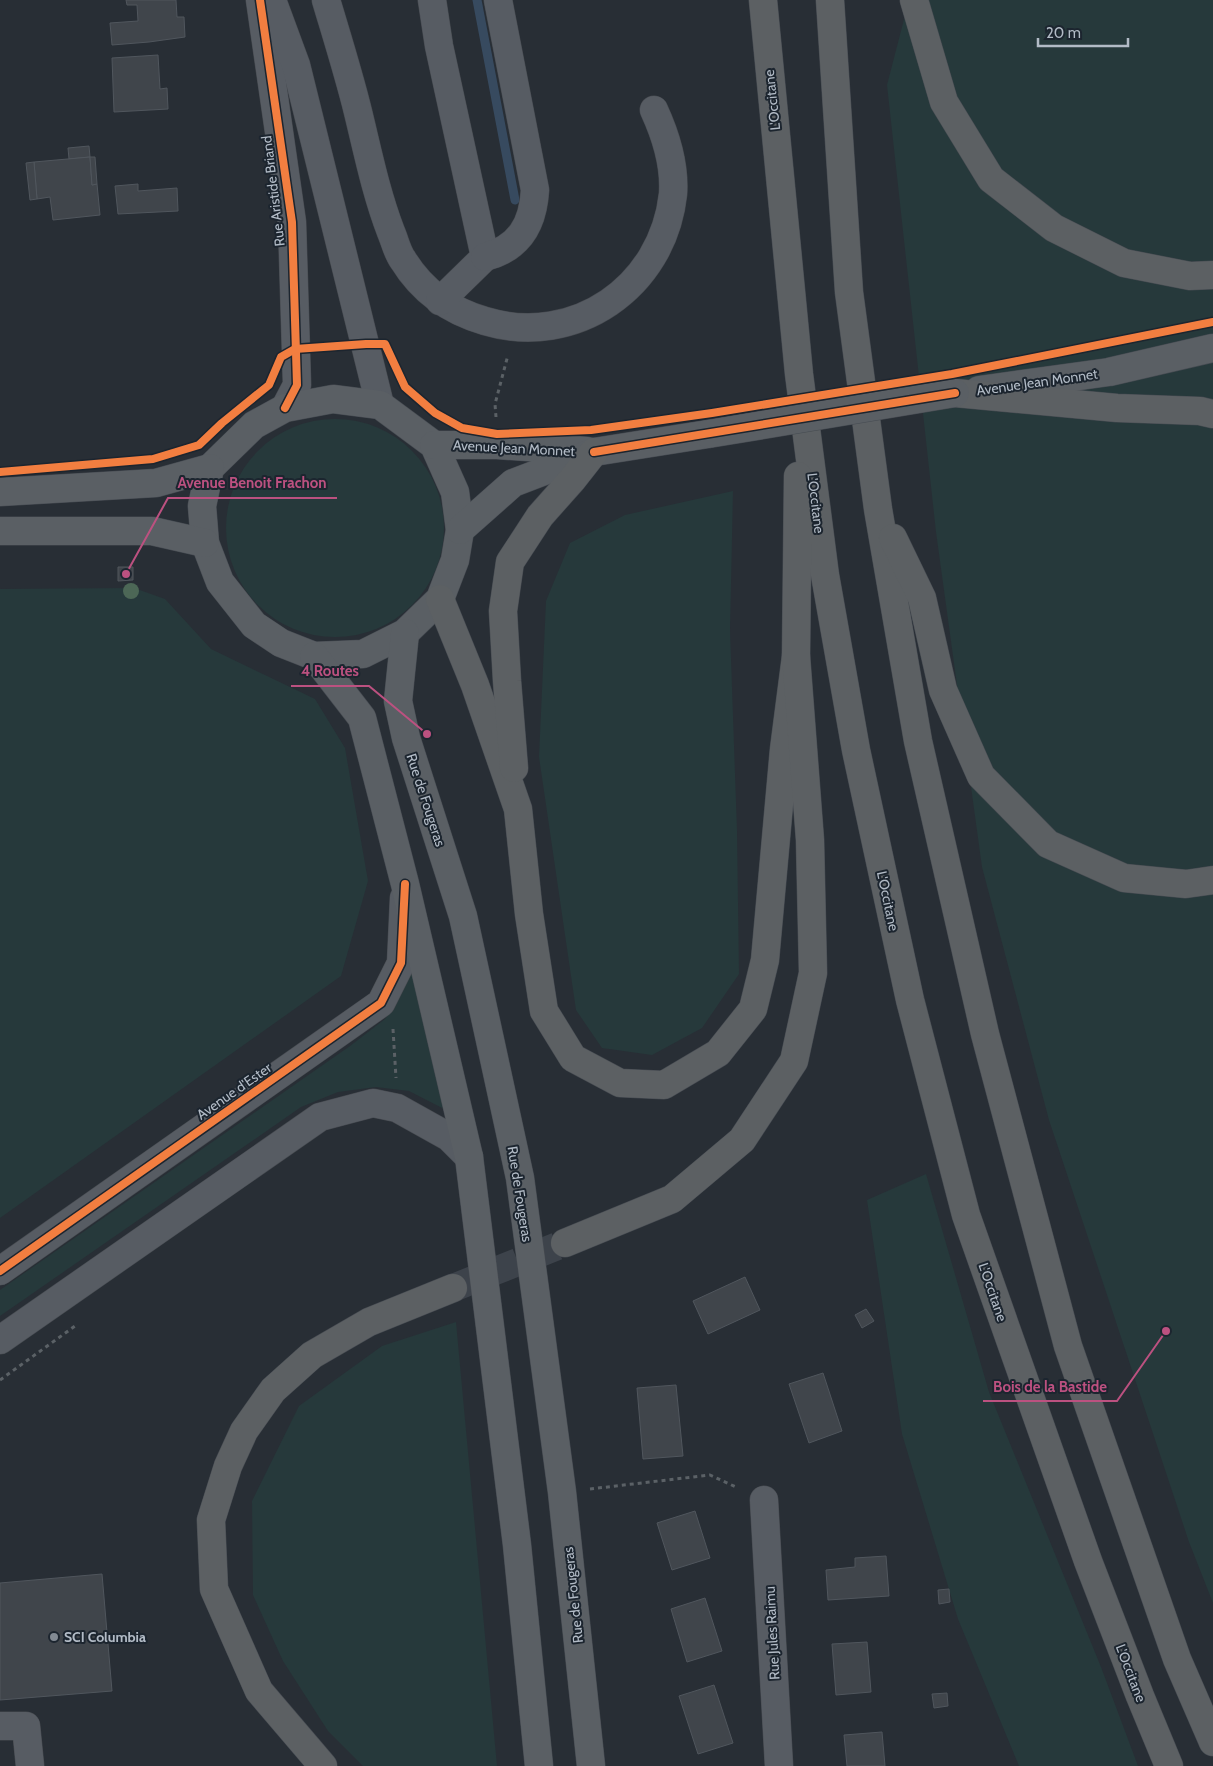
<svg xmlns="http://www.w3.org/2000/svg" width="1213" height="1766" font-family="Cabin,sans-serif">
<style>
.green{fill:#26393b}
.lines{fill:none;stroke-linecap:round;stroke-linejoin:round}
.stream{stroke:#374a5f;stroke-width:9}
.building{fill:#40454b;stroke:#50565d}
.highway-tunnel{stroke:#3d434b;stroke-width:28;stroke-dasharray:28 14;stroke-linecap:butt}
.minor-casing{stroke:#464a50;stroke-width:29}
.major-casing{stroke:#464b52;stroke-width:29}
.highway-casing{stroke:#454a51;stroke-width:29}
.path{stroke:#5b6166;stroke-width:3;stroke-dasharray:4 4;stroke-linecap:butt}
.minor{stroke:#575c63;stroke-width:28}
.major{stroke:#5a5f64;stroke-width:28}
.highway{stroke:#5c6063;stroke-width:28}
.major-bridge-casing{stroke:#464b52;stroke-width:29;stroke-linecap:butt}
.major-bridge{stroke:#5a5f64;stroke-width:28}
.cycleway-casing{stroke:#1c252f;stroke-width:11}
.cycleway{stroke:#f27e40;stroke-width:8}
.tree{fill:#4c6756}
.poi-dot{fill:#828a93;stroke:#1c252f;stroke-width:2}
.labels{text-anchor:middle;stroke-width:4;stroke-linejoin:round;paint-order:stroke}
.street-label{font-size:14px;fill:#b2bbc6;stroke:#1c252f}
.poi-label{font-size:14px;font-weight:bold;fill:#b2bbc6;stroke:#1c252f;text-anchor:start}
.leader{fill:none;stroke:#bc5180;stroke-width:2}
.callout-dot{fill:#bc5180;stroke:#1c252f;stroke-width:2}
.callout-label{font-size:15px;text-anchor:middle;font-weight:bold;fill:#bc5180;stroke:#1c252f;stroke-width:4;stroke-linejoin:round;paint-order:stroke}
</style>
<rect width="100%" height="100%" fill="#282e35"/>
<g class="green">
<path d="M909,0H1213V1603L1189,1542L1049,1120L982,867L936,532L887,85Z"/>
<circle cx="335" cy="528" r="109"/>
<path d="M733,491L730,630L737,831L739,974L702,1028L652,1055L602,1048L576,1010L539,757L546,601L570,543L625,515Z"/>
<path d="M134,588L165,599L211,649L315,699L345,748L368,881L341,976L0,1218V589Z"/>
<path d="M411,969L446,1110L409,1091L376,1087L338,1092L301,1107L0,1316V1290L350,1046L385,1019L396,1003Z"/>
<path d="M926,1174L989,1392L1101,1667L1138,1766H1019L958,1619L902,1434L867,1200Z"/>
<path d="M456,1322L497,1766H363L328,1731L283,1661L253,1595L252,1501L299,1406L382,1346Z"/>
</g>
<g class="lines">
<path class="stream" d="M477,0L515,200"/>
</g>
<g class="building">
<path d="M126,0H176L177,17H184L185,37L149,42L112,45L110,23L138,21L137,5H127Z"/>
<path d="M158,55L160,89L167,88L168,109L114,112L112,58Z"/>
<path d="M89,146L90,157L69,159L68,148Z"/>
<path d="M90,157L92,185L97,184L100,215L53,220L50,197L37,199L34,162Z"/>
<path d="M90,157H95L97,184L92,185Z"/>
<path d="M34,162L37,199L30,200L26,163Z"/>
<path d="M138,184V191L177,188L178,211L118,214L115,186Z"/>
<path d="M118,567H133V580L118,581Z"/>
<path d="M745,1277L760,1310L708,1334L693,1301Z"/>
<path d="M866,1309L874,1321L862,1328L855,1315Z"/>
<path d="M823,1373L842,1431L809,1443L789,1384Z"/>
<path d="M676,1385L683,1456L643,1459L637,1388Z"/>
<path d="M695,1511L710,1558L672,1570L657,1523Z"/>
<path d="M886,1556L889,1596L828,1600L826,1570L855,1567V1558Z"/>
<path d="M102,1574L112,1691L0,1700V1583Z"/>
<path d="M949,1589L950,1602L939,1604L938,1590Z"/>
<path d="M705,1598L722,1651L687,1662L671,1609Z"/>
<path d="M867,1642L871,1692L836,1695L832,1644Z"/>
<path d="M714,1685L733,1743L698,1754L679,1696Z"/>
<path d="M947,1693L948,1706L934,1708L932,1694Z"/>
<path d="M882,1732L885,1766H847L844,1735Z"/>
</g>
<g class="lines">
<path class="highway-tunnel" d="M453,1288L565,1243"/>
<g class="minor-casing">
<g id="minor">
<path d="M260,0L292,222L297,385L285,408"/>
<path d="M272,0L296,65L380,405"/>
<path d="M326,0C337,37 349,75 358,112C368,153 376,193 391,232C395,241 397,252 403,260C422,291 450,311 485,321C575,348 663,287 673,194C675,165 666,136 654,110"/>
<path d="M432,0L439,46L485,257L440,301"/>
<path d="M485,257C520,248 533,224 535,190L498,0"/>
<path d="M0,1271L381,1003L401,963L404,898"/>
<path d="M0,1340L320,1117L373,1103L397,1108L449,1137L469,1157"/>
<path d="M764,1500L779,1766"/>
<path d="M0,1726H26L30,1766"/>
</g>
</g>
<g class="major-casing">
<g id="major">
<path d="M979,390L1109,372L1213,348"/>
<path d="M333,399L380,405L434,445L455,492L460,530L455,560L440,599L405,633L363,654L314,656L281,643L254,625L220,582L205,543L202,506L210,468L254,425L285,408Z"/>
<path d="M434,445H497L587,451"/>
<path d="M0,492L156,483L210,468"/>
<path d="M460,530L513,483L594,452L708,434"/>
<path d="M0,531H152L205,543"/>
<path d="M405,633L398,701L406,738L463,916L520,1178L562,1492L591,1766"/>
<path d="M314,656L362,718L405,884L469,1157L517,1545L539,1766"/>
</g>
</g>
<g class="highway-casing">
<g id="highway">
<path d="M763,0L799,374L825,575L856,750L910,1000L966,1215L1088,1561L1140,1696L1169,1766"/>
<path d="M830,0L849,292L878,509L918,741L985,1034L1068,1346L1177,1659L1213,1742"/>
<path d="M914,0L944,102L991,179L1054,228L1124,263L1190,276L1213,275"/>
<path d="M955,393L1117,408L1200,411L1213,414"/>
<path d="M893,538L922,598L943,690L981,776L1048,844L1124,878L1186,884L1213,880"/>
<path d="M440,599L475,685L518,809L529,914L544,1011L573,1058L620,1083L664,1085L718,1053L753,1009L765,960L784,749L796,656"/>
<path d="M514,768L507,681L503,611L510,562L540,516L572,480L594,452"/>
<path d="M565,1243L672,1199L742,1140L794,1061L813,973L810,840L796,656L798,476"/>
<path d="M323,1766L259,1691L214,1589L211,1520L228,1466L244,1431L273,1390L312,1355L369,1322L453,1288"/>
</g>
</g>
<g class="path">
<path d="M496,417L495,404L508,355"/>
<path d="M393,1029L396,1078"/>
<path d="M0,1380L75,1326"/>
<path d="M590,1489L710,1475L738,1488"/>
</g>
<use href="#minor" class="minor"/>
<use href="#major" class="major"/>
<use href="#highway" class="highway"/>
<g class="major-bridge-casing">
<path id="major-bridge" d="M708,434L955,393"/>
</g>
<use href="#major-bridge" class="major-bridge"/>
<g class="cycleway-casing">
<g id="cycleway">
<path d="M260,0L292,222L297,385L285,408"/>
<path d="M594,452L955,393"/>
<path d="M0,472L153,459L199,445L222,423L269,385L281,357L295,349L366,344H385L405,387L435,413L462,428L497,434L591,430L712,413L952,374L1213,322"/>
<path d="M0,1271L381,1003L401,963L405,884"/>
</g>
</g>
<use href="#cycleway" class="cycleway"/>
</g>
<circle class="tree" cx="131" cy="591" r="8"/>
<circle class="poi-dot" cx="54" cy="1637" r="5"/>
<g class="labels">
<g class="street-label">
<text transform="translate(772 100) rotate(-96)" y="5">L'Occitane</text>
<text transform="translate(273 191) rotate(-97)" y="5">Rue Aristide Briand</text>
<text transform="translate(1037 382) rotate(-8)" y="5">Avenue Jean Monnet</text>
<text transform="translate(514 448) rotate(3)" y="5">Avenue Jean Monnet</text>
<text transform="translate(816 503) rotate(83)" y="5">L'Occitane</text>
<text transform="translate(426 800) rotate(72)" y="5">Rue de Fougeras</text>
<text transform="translate(888 901) rotate(78)" y="5">L'Occitane</text>
<text transform="translate(234 1091) rotate(-35)" y="5">Avenue d'Ester</text>
<text transform="translate(520 1194) rotate(81)" y="5">Rue de Fougeras</text>
<text transform="translate(993 1292) rotate(71)" y="5">L'Occitane</text>
<text transform="translate(573 1595) rotate(-96)" y="5">Rue de Fougeras</text>
<text transform="translate(772 1633) rotate(-93)" y="5">Rue Jules Raimu</text>
<text transform="translate(1131 1673) rotate(69)" y="5">L'Occitane</text>
</g>
<g class="poi-label">
<text x="64" y="1642">SCI Columbia</text>
</g>
</g>
<path class="leader" d="M126 574L168 498H337M427 734L369 686H291M1166 1331L1117 1401H983"/>
<g class="callout-dot">
<circle cx="126" cy="574" r="5"/>
<circle cx="427" cy="734" r="5"/>
<circle cx="1166" cy="1331" r="5"/>
</g>
<g class="callout-label">
<text x="252" y="488">Avenue Benoit Frachon</text>
<text x="330" y="676">4 Routes</text>
<text x="1050" y="1392">Bois de la Bastide</text>
</g>
<path d="M1038 38v8h90v-8" fill="none" stroke="#b2bbc6" stroke-width="2.5"/>
<text x="1046" y="38" font-size="15" fill="#b2bbc6" stroke="#1c252f" stroke-width="4" paint-order="stroke">20 m</text>
</svg>
